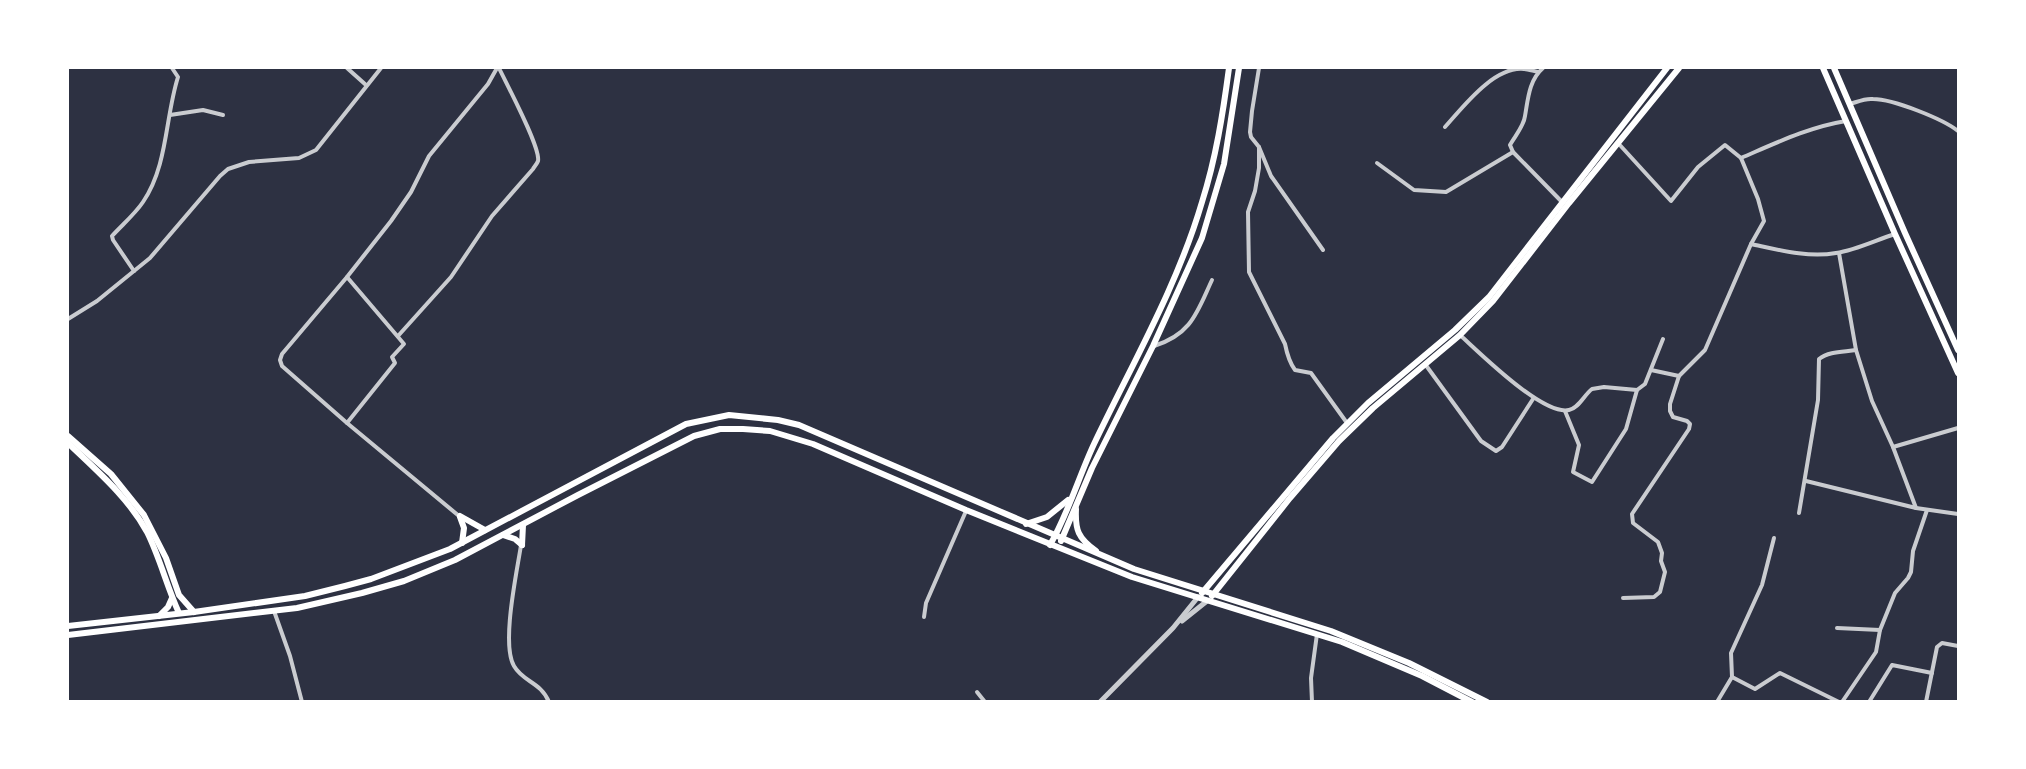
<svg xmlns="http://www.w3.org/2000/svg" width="2026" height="769" font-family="'Sofia Sans Condensed',sans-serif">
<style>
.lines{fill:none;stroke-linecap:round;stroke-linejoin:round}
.minor{stroke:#caccd0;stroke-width:4}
.tertiary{stroke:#caccd0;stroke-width:5}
.secondary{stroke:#fff;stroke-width:6}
.primary{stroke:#fff;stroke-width:6}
</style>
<rect width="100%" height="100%" fill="#2d3142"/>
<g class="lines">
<g class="minor">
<path d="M347,68L366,85"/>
<path d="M1259,68L1252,111L1250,132L1251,137L1259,147L1271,176L1323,250"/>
<path d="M1543,68C1529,80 1528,99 1525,116C1524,126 1515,136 1510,145L1513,152L1562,202"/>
<path d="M1850,104C1857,102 1865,98 1873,99C1893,99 1943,119 1958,131"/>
<path d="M170,115L203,110L223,115"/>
<path d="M1445,127C1463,107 1494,66 1524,69C1528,69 1533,71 1538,72"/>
<path d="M1618,143L1671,201L1698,167L1725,145L1741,158L1758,199L1764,221L1751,244L1705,350L1679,376L1670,404V411L1673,417L1687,421L1690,424L1689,429L1632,514L1633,523L1658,542L1662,553L1661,561L1665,572L1660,592L1654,597L1623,598"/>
<path d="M1259,147V168L1255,191L1248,212L1249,272L1285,344C1287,354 1289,362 1295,370L1311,373L1347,423"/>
<path d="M1741,158C1776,143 1809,127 1846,121"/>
<path d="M1377,163L1414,190L1446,192L1513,152"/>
<path d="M1751,244C1779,250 1808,258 1836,253C1856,250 1876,240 1895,234"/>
<path d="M1839,253L1856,350L1872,401L1893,447L1916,508"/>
<path d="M134,271L113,240L112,236C122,225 135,214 143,202C168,165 165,118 178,77L172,68"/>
<path d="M347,277L404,344L392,357L395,363L347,423"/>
<path d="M68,319L97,301L150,258L220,176L228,169L249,162L299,158L316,150L381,68"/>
<path d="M1460,335C1480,353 1543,416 1569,410C1579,408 1584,395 1592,389L1604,387L1637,390L1645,384L1663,339"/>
<path d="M398,336L451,277L492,216L533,169C534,167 537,164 538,161C541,148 506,83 499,68"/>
<path d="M1154,346C1192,334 1197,312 1212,280"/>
<path d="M1425,364L1481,441L1496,451L1502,447L1533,399"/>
<path d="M1651,370L1679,376"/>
<path d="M1565,411L1579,445L1573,472L1592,482L1626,429L1637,390"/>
<path d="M1893,447L1958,428"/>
<path d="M1806,481L1916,508L1958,514"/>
<path d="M1799,513L1818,400L1819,359C1829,351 1844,352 1856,350"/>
<path d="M459,516L347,423L282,366L280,360L282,354L347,277L391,221L411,192L429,156L488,84L497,68"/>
<path d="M521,545C517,572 501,644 514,666C523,682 541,682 549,702"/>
<path d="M274,611L290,656L302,702"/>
<path d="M924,617L926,603L966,511"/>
<path d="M1837,628L1880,630L1895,593L1908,578L1911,572L1913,551L1927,510"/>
<path d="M1732,677L1755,689L1780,673L1839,702"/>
<path d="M977,692L985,702"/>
<path d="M1312,702L1311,678L1317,634"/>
<path d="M1717,702L1732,677L1731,653L1762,585L1774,538"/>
<path d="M1842,702L1876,652L1880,630"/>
<path d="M1869,702L1892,665L1932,673"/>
<path d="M1926,702L1937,647L1942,643L1958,646"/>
</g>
<g class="tertiary">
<path d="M1182,621L1207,601"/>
<path d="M1100,702L1173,628L1198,597"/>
</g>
<g class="secondary">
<path d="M68,436L111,474L144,515L166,558L179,595L194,612"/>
<path d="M68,443C96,470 128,497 147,532C160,558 167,587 179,613"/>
</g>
<g class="primary">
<path d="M1823,68L1895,234L1958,373"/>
<path d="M1834,68L1905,233L1958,350"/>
<path d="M1076,509C1075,530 1078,538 1096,551"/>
<path d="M460,516L485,530"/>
<path d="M460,517L464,528L462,543"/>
<path d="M1026,524L1047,517L1068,500"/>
<path d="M503,535L515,539L522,545"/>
<path d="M1061,541L1092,468L1153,346L1202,238L1224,164L1239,68"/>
<path d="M522,545L523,525"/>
<path d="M1050,545C1068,514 1079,476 1094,444C1132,364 1177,287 1202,202C1216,158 1223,113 1229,68"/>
<path d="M1202,593L1333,438L1368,403L1455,330L1489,297L1667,68"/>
<path d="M1212,596L1290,498L1339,441L1373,408L1460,335L1493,301L1569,203L1679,68"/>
<path d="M159,616L168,607L172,598"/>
<path d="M68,626L194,612L305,596L345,586L371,579L450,549L686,424L729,415L778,420L799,425L1134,569L1331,631L1409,663L1487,702"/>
<path d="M68,635L297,608L362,593L404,581L455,560L578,495L694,436L720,429H743L770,431L813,444L966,510L1132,577L1342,642L1422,676L1472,702"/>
</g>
</g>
<rect width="2026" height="769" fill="none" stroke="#ffffff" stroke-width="138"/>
</svg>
